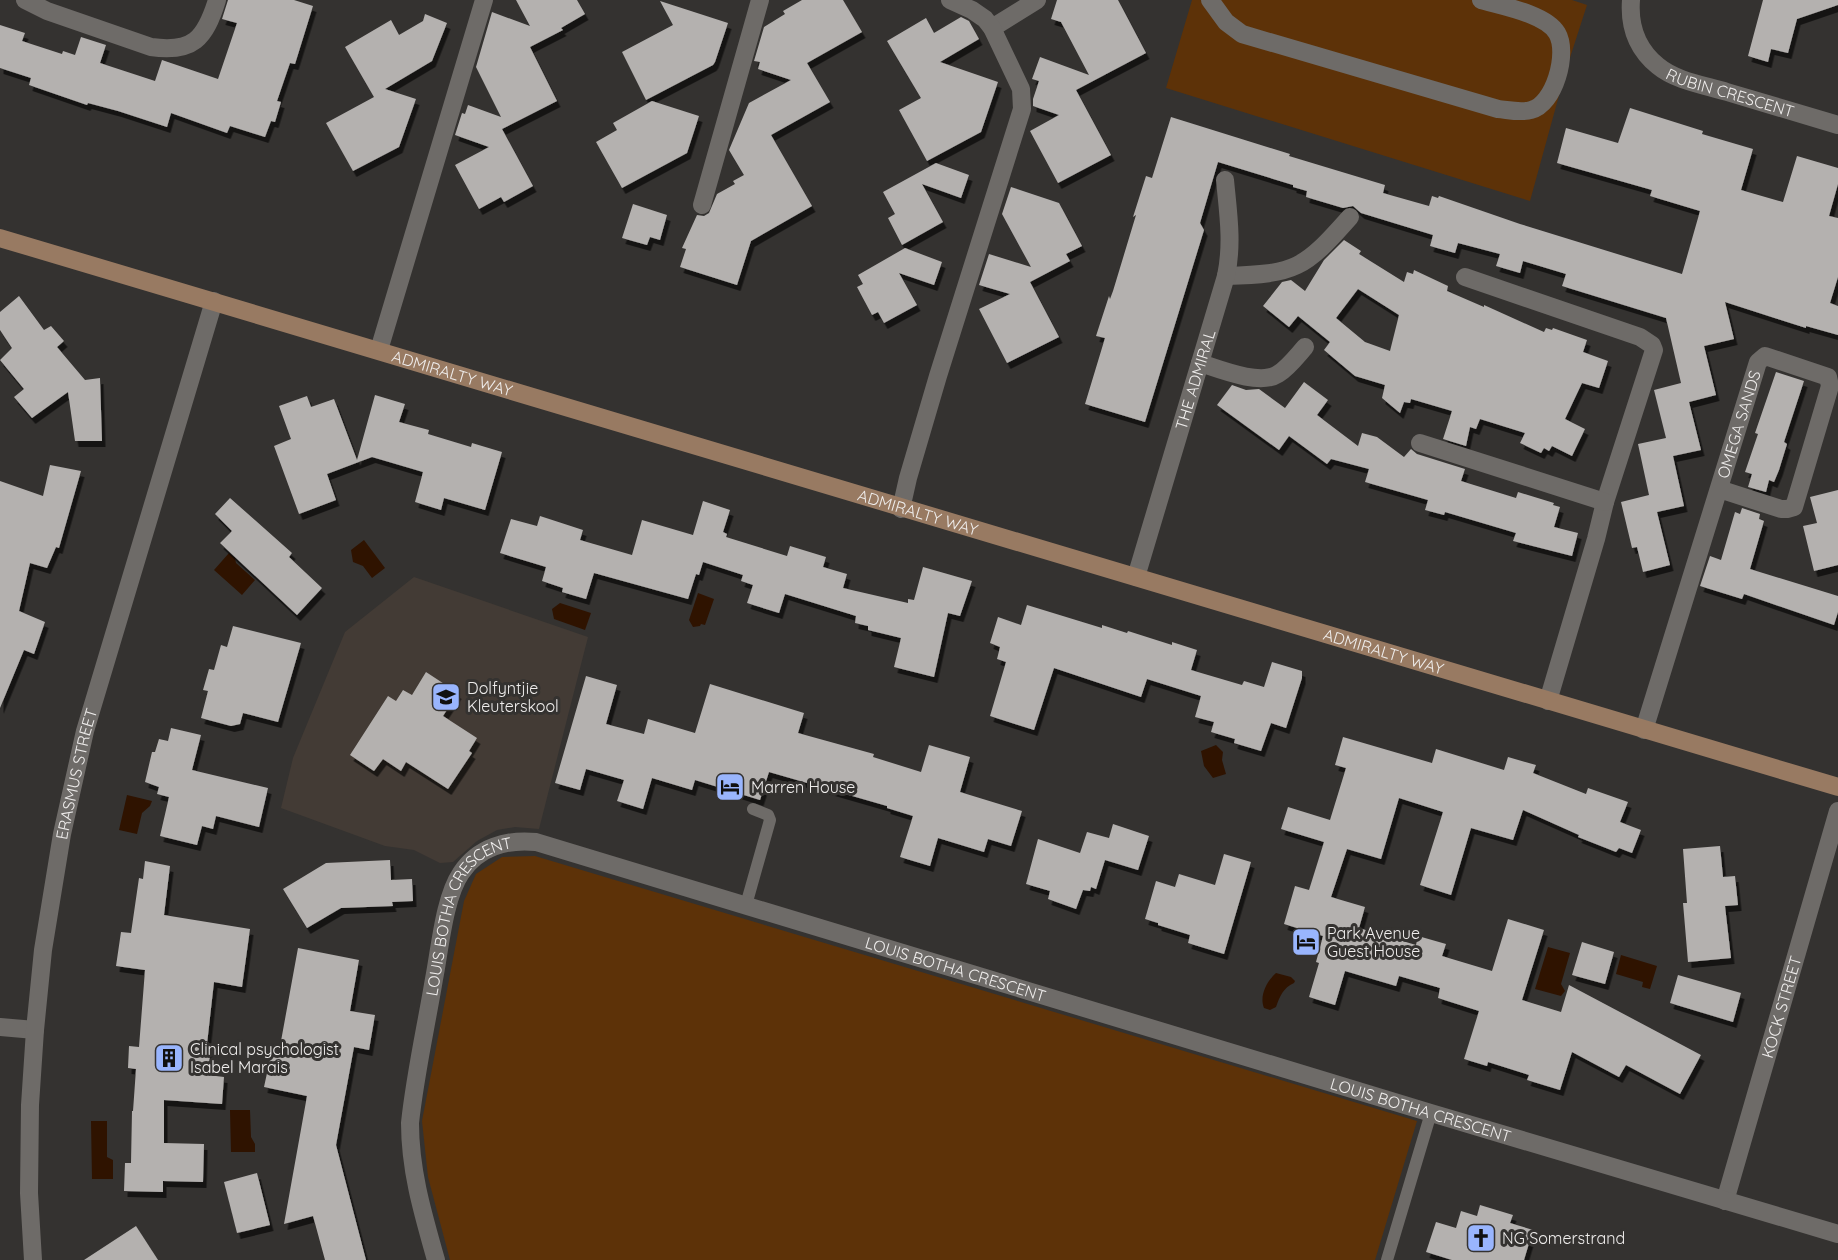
<svg xmlns="http://www.w3.org/2000/svg" width="1838" height="1260" font-family="Quicksand,sans-serif">
<style>
.built{fill:#433b35}
.green{fill:#5d3208}
.water{fill:#2f1300}
.building{fill:#b4b1af;fill-rule:evenodd;filter:url(#shadow)}
.lines{fill:none;stroke-linecap:round;stroke-linejoin:round}
.lane{stroke:#6e6b68;stroke-width:12}
.street{stroke:#6e6b68;stroke-width:18}
.secondary{stroke:#987a62;stroke-width:18}
.labels{text-anchor:middle;stroke-width:6;stroke-linejoin:round;paint-order:stroke}
.street-label{font-size:16px;fill:#efedec;stroke:#343230}
.poi-label{font-size:16px;fill:#efedec;stroke:#343230;text-anchor:start}
</style>
<defs>
<filter id="shadow"><feDropShadow dx="3.5" dy="6" stdDeviation="0" flood-color="#0009"/></filter>
</defs>
<rect width="100%" height="100%" fill="#343230"/>
<path class="built" d="M414,577L588,637L539,829L515,827L497,830L477,841L453,862L440,863L414,850L385,846L281,808L293,758L345,632Z"/>
<g class="green">
<path d="M1192,0H1572L1587,5L1566,70L1530,201L1166,88Z"/>
<path d="M535,856L1417,1121L1375,1260H450L428,1177L422,1121L464,901L476,874L502,857Z"/>
</g>
<g class="water">
<path d="M364,540L385,568L372,578L363,566L353,562L351,550Z"/>
<path d="M229,553L235,558L236,563L255,580L242,595L214,570Z"/>
<path d="M698,593L714,599L705,625L701,624L700,626L693,627L689,620Z"/>
<path d="M560,603L591,613L585,630L554,619L552,609Z"/>
<path d="M1216,745L1223,752L1222,760L1226,774L1213,778L1204,766L1201,751Z"/>
<path d="M127,795L152,801L150,806L142,813L137,834L119,830Z"/>
<path d="M1548,947L1570,953L1561,984L1565,991L1561,996L1535,989Z"/>
<path d="M1621,955L1657,966L1650,989L1642,987L1643,982L1616,974Z"/>
<path d="M1276,973L1291,977L1295,981L1294,983C1283,988 1280,996 1276,1007L1270,1010L1264,1008C1259,996 1267,981 1276,973Z"/>
<path d="M230,1110H250L251,1137L255,1144V1152H231Z"/>
<path d="M91,1121H107V1157L113,1160V1179H92Z"/>
</g>
<g class="building">
<path d="M228,0H294L313,6L295,64L290,63L277,101L281,102L275,122L271,121L265,137L230,126L227,133L171,113L167,127L118,111L88,103L87,105L29,85L31,78L0,68V25L25,33L22,41L62,54L63,51L75,55L81,37L106,45L100,63L155,81L162,60L218,79L237,23L222,19Z"/>
<path d="M516,0H577L585,14L561,28L563,30L530,47L557,101L502,129L533,186L504,202L501,197L479,209L455,165L489,147L455,135L462,113L465,114L468,105L501,117L476,67L492,12L530,26Z"/>
<path d="M802,0H843L862,32L807,63L830,102L771,135L812,206L751,241L737,285L680,267L686,249L682,248L697,215L704,216L709,213L717,194L735,184L733,181L744,175L729,150L749,103L791,80L758,69L760,62L754,61L764,27L785,14L783,11Z"/>
<path d="M1057,0H1118L1146,53L1076,90L1111,155L1058,183L1030,131L1059,115L1033,106V99L1039,81L1032,79L1040,57L1089,75L1061,22L1051,19Z"/>
<path d="M1763,0H1838V5L1797,19L1788,53L1771,49L1768,62L1748,56Z"/>
<path d="M660,1L728,23L715,62L713,65L646,100L622,52L673,25Z"/>
<path d="M425,14L447,23L432,61L385,89L416,99L399,147L353,171L326,123L374,97L345,47L391,20L399,35L423,21Z"/>
<path d="M961,17L969,21L979,39L940,62L998,82L981,132L927,161L899,110L921,98L887,41L926,18L934,33Z"/>
<path d="M652,101L699,116L687,153L622,188L596,142L617,130L613,123Z"/>
<path d="M1630,108L1703,131L1702,134L1753,149L1741,190L1783,202L1797,156L1838,168V184L1829,216L1838,218V277L1830,303L1838,306V335L1806,326V328L1725,302L1734,339L1704,346L1716,395L1689,402L1701,450L1673,456L1684,506L1657,512L1670,565L1643,572L1637,547L1632,548L1621,502L1649,495L1638,444L1666,438L1654,390L1681,383L1666,318L1562,286L1566,274L1523,261L1520,273L1496,266L1500,254L1458,243L1455,253L1430,246L1433,235L1361,213L1353,206L1343,208L1306,197L1307,191L1293,187V185L1218,162L1200,223L1204,230L1145,422L1085,404L1105,338L1096,336L1109,296L1110,299L1113,291L1136,215L1133,217L1146,176L1152,178L1171,117L1290,154L1289,156L1385,185L1383,193L1429,206L1432,196L1438,198L1439,196L1520,224L1682,274L1700,211L1650,196L1652,190L1557,163L1566,128L1618,143Z"/>
<path d="M936,163L969,175L961,198L922,184L943,222L902,245L888,218L895,214L883,192Z"/>
<path d="M1011,187L1059,203L1082,246L1066,254L1070,261L1030,282L1059,337L1007,363L979,309L1010,294L979,285L989,254L1031,267L1002,214Z"/>
<path d="M633,204L667,215L660,240L650,237L647,245L622,238Z"/>
<path d="M1344,240L1361,251L1359,254L1404,282L1407,272L1413,274L1414,270L1448,286L1447,291L1484,307V305L1544,332L1546,328L1552,330L1553,328L1587,340L1583,352L1608,361L1599,388L1582,383L1565,419L1585,429L1572,456L1552,446L1549,451L1544,448L1541,453L1520,443L1525,433L1480,419L1476,429L1470,427L1466,446L1443,439L1452,411L1411,399L1410,403L1404,402L1400,413L1382,398L1385,385L1355,376L1324,350L1330,342L1298,316L1289,327L1263,306L1282,282L1291,280L1305,291L1324,260ZM1358,289L1399,315L1390,351L1365,342L1336,318Z"/>
<path d="M905,248L942,262L934,285L899,273L917,305L884,323L878,312L872,315L857,287L863,284L858,275Z"/>
<path d="M19,296L44,330L51,326L64,341L57,347L85,380L100,378L102,441H75L68,392L32,418L14,397L24,389L0,360L12,348L0,330V312Z"/>
<path d="M1776,372L1804,381L1784,442L1787,444L1779,470L1774,482L1769,480L1766,492L1748,487L1752,474L1745,472L1758,434L1755,433Z"/>
<path d="M1304,382L1328,400L1317,415L1358,446L1362,433L1377,437L1404,457L1411,449L1417,454L1465,469L1461,481L1516,498L1518,492L1554,503L1553,505L1560,507L1554,527L1578,533L1572,556L1513,541L1516,533L1445,512L1444,515L1425,510L1428,500L1365,482L1369,469L1331,459L1327,464L1289,436L1279,450L1217,405L1232,385L1246,390L1259,389L1285,408Z"/>
<path d="M375,395L405,404L399,422L429,430L428,434L471,447L472,443L502,452L485,510L444,498L441,510L415,502L423,472L372,457L327,474L336,500L299,514L274,446L291,439L279,406L307,396L311,407L334,399L357,460Z"/>
<path d="M50,465L81,471L59,548L56,547L47,568L30,563L19,611L45,622L34,654L24,650L0,708V481L43,496Z"/>
<path d="M1838,490V565L1814,571L1803,526L1817,523L1810,497Z"/>
<path d="M230,498L292,553L289,557L322,588L297,615L220,543L232,531L215,514Z"/>
<path d="M703,501L730,510L723,532L727,534L726,537L787,556L790,546L826,557L823,567L847,574L843,588L908,603V599L914,600L923,567L972,581L960,616L948,613L934,677L894,667L901,638L868,630V626L855,623L856,616L785,594L779,613L747,603L753,585L741,581L743,575L703,562L699,575L696,574L688,599L594,573L586,599L562,592L563,588L542,581L546,567L500,553L511,519L537,526L540,516L583,530L580,540L632,555L642,520L693,535Z"/>
<path d="M1742,508L1760,514L1759,519L1764,521L1750,569L1838,596V612L1834,625L1744,594L1742,599L1700,586L1710,556L1721,560L1735,512L1740,514Z"/>
<path d="M1027,605L1102,628V625L1127,633L1128,631L1172,645V642L1197,650L1191,670L1242,685L1244,681L1264,687L1272,662L1302,671V678L1286,728L1271,723L1261,751L1234,743L1235,739L1211,732L1214,722L1195,717L1201,696L1147,679L1141,697L1054,668L1034,730L990,716L1006,662L997,659L1000,647L990,643L998,617L1021,625Z"/>
<path d="M233,626L301,643L278,722L243,713L240,724L231,726L201,718L208,691L203,690L209,669L214,670L221,645L227,647Z"/>
<path d="M426,672L458,693L443,716L477,738L469,751L472,753L448,789L406,762L401,771L383,759L374,771L350,755L388,696L396,701L403,690L412,695Z"/>
<path d="M586,676L617,685L606,724L644,734L648,719L695,733L710,684L804,713L798,733L874,754L873,757L921,772L929,745L970,757L960,792L1022,811L1011,846L988,839L984,852L938,838L930,866L900,857L913,816L887,808V806L769,772L760,800L695,780L692,790L652,778L643,809L617,801L624,780L586,769L580,790L555,783Z"/>
<path d="M171,728L201,735L192,770L268,788L259,827L216,816L213,829L202,826L197,845L160,836L169,797L157,794L159,787L145,782L152,752H155L159,739L168,741Z"/>
<path d="M1343,737L1432,763L1436,749L1504,770L1508,757L1536,765L1533,773L1586,794L1588,788L1628,802L1620,822L1641,830L1632,853L1619,848L1616,852L1578,837L1579,835L1523,810L1513,840L1471,828L1451,895L1420,885L1443,812L1399,798L1381,859L1347,849L1331,897L1365,907L1359,928L1416,945L1418,936L1446,944L1442,956L1492,971L1508,919L1544,930L1522,1000L1561,1012L1569,985L1701,1055L1680,1094L1626,1065L1619,1077L1572,1052L1560,1090L1527,1080L1529,1075L1488,1062L1487,1066L1464,1059L1479,1011L1438,998L1440,988L1399,976L1396,986L1345,971L1335,1005L1309,997L1319,963L1316,962L1323,936L1284,924L1295,886L1309,890L1324,842L1281,829L1288,807L1330,820L1346,768L1335,765Z"/>
<path d="M1113,824L1149,836L1138,870L1105,860L1096,889L1091,887L1090,891L1083,890L1076,909L1048,899L1050,891L1026,884L1038,839L1080,853L1087,832L1109,838Z"/>
<path d="M1720,846L1723,877L1735,876L1738,905L1725,906L1731,958L1688,962L1683,903H1687L1683,849Z"/>
<path d="M1224,854L1251,862L1224,954L1188,943L1190,935L1158,925V923L1145,919L1156,881L1175,887L1179,874L1215,885Z"/>
<path d="M390,860L391,880L412,879L413,901L392,902L393,906L341,908L307,928L283,889L326,863Z"/>
<path d="M145,861L170,866L164,915L250,929L242,987L214,982L207,1044H211L208,1075L224,1077L222,1104L164,1100V1143L204,1144L203,1182L163,1181V1192L124,1191L125,1163H131L132,1111H133L136,1069L128,1068L129,1046L139,1047L145,970L116,966L121,932L131,933L139,878L143,879Z"/>
<path d="M1582,942L1614,952L1605,984L1572,975Z"/>
<path d="M298,948L359,960L350,1011L375,1015L369,1050L354,1047L336,1145L366,1260H325L313,1216L284,1224L307,1096L264,1087L272,1050L279,1052Z"/>
<path d="M1678,975L1741,993L1733,1022L1670,1003Z"/>
<path d="M257,1173L270,1225L237,1233L224,1182Z"/>
<path d="M1480,1205L1513,1215L1510,1223L1533,1230L1524,1260H1452L1426,1252L1436,1222L1456,1228L1461,1211L1477,1216Z"/>
<path d="M136,1226L158,1260H84Z"/>
</g>
<g class="lines">
<g class="lane">
<path d="M746,905L770,820L768,815L753,809"/>
<path d="M1387,1260L1431,1113"/>
</g>
<g class="street">
<path d="M25,0L47,11L151,47C193,53 205,39 217,0"/>
<path d="M1210,0L1226,22L1242,34L1498,109C1509,110 1521,113 1531,110C1554,105 1569,53 1557,33C1546,14 1502,6 1481,0"/>
<path id="s1" d="M1631,0C1629,26 1637,49 1658,66C1676,81 1704,85 1727,92C1764,103 1801,114 1838,125"/>
<path d="M992,28L1037,0"/>
<path d="M702,205L760,0"/>
<path d="M1226,276C1296,274 1304,269 1350,217"/>
<path d="M1465,277L1640,337L1652,345L1654,350L1605,502L1596,539L1548,701"/>
<path d="M379,350L484,0"/>
<path d="M1200,363C1219,369 1260,386 1278,374C1288,368 1297,356 1305,347"/>
<path d="M1420,443L1605,502"/>
<path d="M901,509L908,478L938,376L1022,109L1021,89L992,28L985,19L972,10L950,0"/>
<path id="s2" d="M1136,577L1226,276C1233,243 1228,212 1225,180"/>
<path id="s3" d="M1644,730L1758,362L1765,356L1828,377L1830,386L1794,507L1787,509H1781L1719,489"/>
<path d="M0,1027L35,1030"/>
<path id="s4" d="M1725,1201L1838,811"/>
<path id="s5" d="M33,1260L29,1193L30,1105L35,1030L43,950L62,834L85,731L214,301"/>
<path id="s6" d="M436,1260C423,1214 410,1171 410,1123C415,1075 426,1027 434,979C440,949 444,898 461,873C478,847 507,839 536,842L1431,1113L1838,1234"/>
</g>
<path class="secondary" id="s7" d="M0,238L1838,787"/>
</g>
<defs>
<g id="school-square" transform="scale(1.5)"><rect x="-9" y="-9" width="18" height="18" rx="4" fill="#99b5fd" stroke="#343230"/><path d="M0-5L7-2L0 1L-7-2ZM-4 1L0 2.5L4 1V4Q0 6-4 4Z" fill="#111"/></g>
<g id="hotel-square" transform="scale(1.5)"><rect x="-9" y="-9" width="18" height="18" rx="4" fill="#99b5fd" stroke="#343230"/><path d="M-6-4.5h1.5V1H6V5H4.5V3h-9V5H-6ZM-4 0a1.8 1.8 0 1 1 3.6 0ZM.5 0V-2.5h3Q6-2.5 6 0Z" fill="#111"/></g>
<g id="building-square" transform="scale(1.5)"><rect x="-9" y="-9" width="18" height="18" rx="4" fill="#99b5fd" stroke="#343230"/><path d="M-4-6H4V6H1V3H-1V6H-4ZM-2.5-4.3h1.7v1.8h-1.7ZM.8-4.3h1.7v1.8H.8ZM-2.5-1h1.7V.8h-1.7ZM.8-1h1.7V.8H.8Z" fill="#111"/></g>
<g id="church-square" transform="scale(1.5)"><rect x="-9" y="-9" width="18" height="18" rx="4" fill="#99b5fd" stroke="#343230"/><path d="M-1.2-6h2.4v3.5h3.3v2.4h-3.3V6h-2.4V-.1h-3.3v-2.4h3.3Z" fill="#111"/></g>
</defs>
<g fill-rule="evenodd">
<use href="#school-square" x="446" y="697"/>
<use href="#hotel-square" x="730" y="787"/>
<use href="#hotel-square" x="1306" y="942"/>
<use href="#building-square" x="169" y="1058"/>
<use href="#church-square" x="1481" y="1238"/>
</g>
<g class="labels">
<g class="street-label">
<text dy="6" stroke="none"><textPath href="#s1" startOffset="152">RUBIN CRESCENT</textPath></text>
<text dy="6" stroke="none"><textPath href="#s7" startOffset="472">ADMIRALTY WAY</textPath></text>
<text dy="6" stroke="none"><textPath href="#s2" startOffset="206">THE ADMIRAL</textPath></text>
<text dy="6" stroke="none"><textPath href="#s3" startOffset="320">OMEGA SANDS</textPath></text>
<text dy="6" stroke="none"><textPath href="#s7" startOffset="958">ADMIRALTY WAY</textPath></text>
<text dy="6" stroke="none"><textPath href="#s7" startOffset="1444">ADMIRALTY WAY</textPath></text>
<text dy="6" stroke="none"><textPath href="#s5" startOffset="490">ERASMUS STREET</textPath></text>
<text dy="6" stroke="none"><textPath href="#s6" startOffset="363">LOUIS BOTHA CRESCENT</textPath></text>
<text dy="6" stroke="none"><textPath href="#s6" startOffset="920">LOUIS BOTHA CRESCENT</textPath></text>
<text dy="6" stroke="none"><textPath href="#s4" startOffset="202">KOCK STREET</textPath></text>
<text dy="6" stroke="none"><textPath href="#s6" startOffset="1406">LOUIS BOTHA CRESCENT</textPath></text>
</g>
<g class="poi-label">
<text x="467" y="694">Dolfyntjie<tspan x="467" dy="18">Kleuterskool</tspan></text>
<text x="751" y="793">Marren House</text>
<text x="1327" y="939">Park Avenue<tspan x="1327" dy="18">Guest House</tspan></text>
<text x="190" y="1055">Clinical psychologist<tspan x="190" dy="18">Isabel Marais</tspan></text>
<text x="1502" y="1244">NG Somerstrand</text>
</g>
</g>
</svg>
